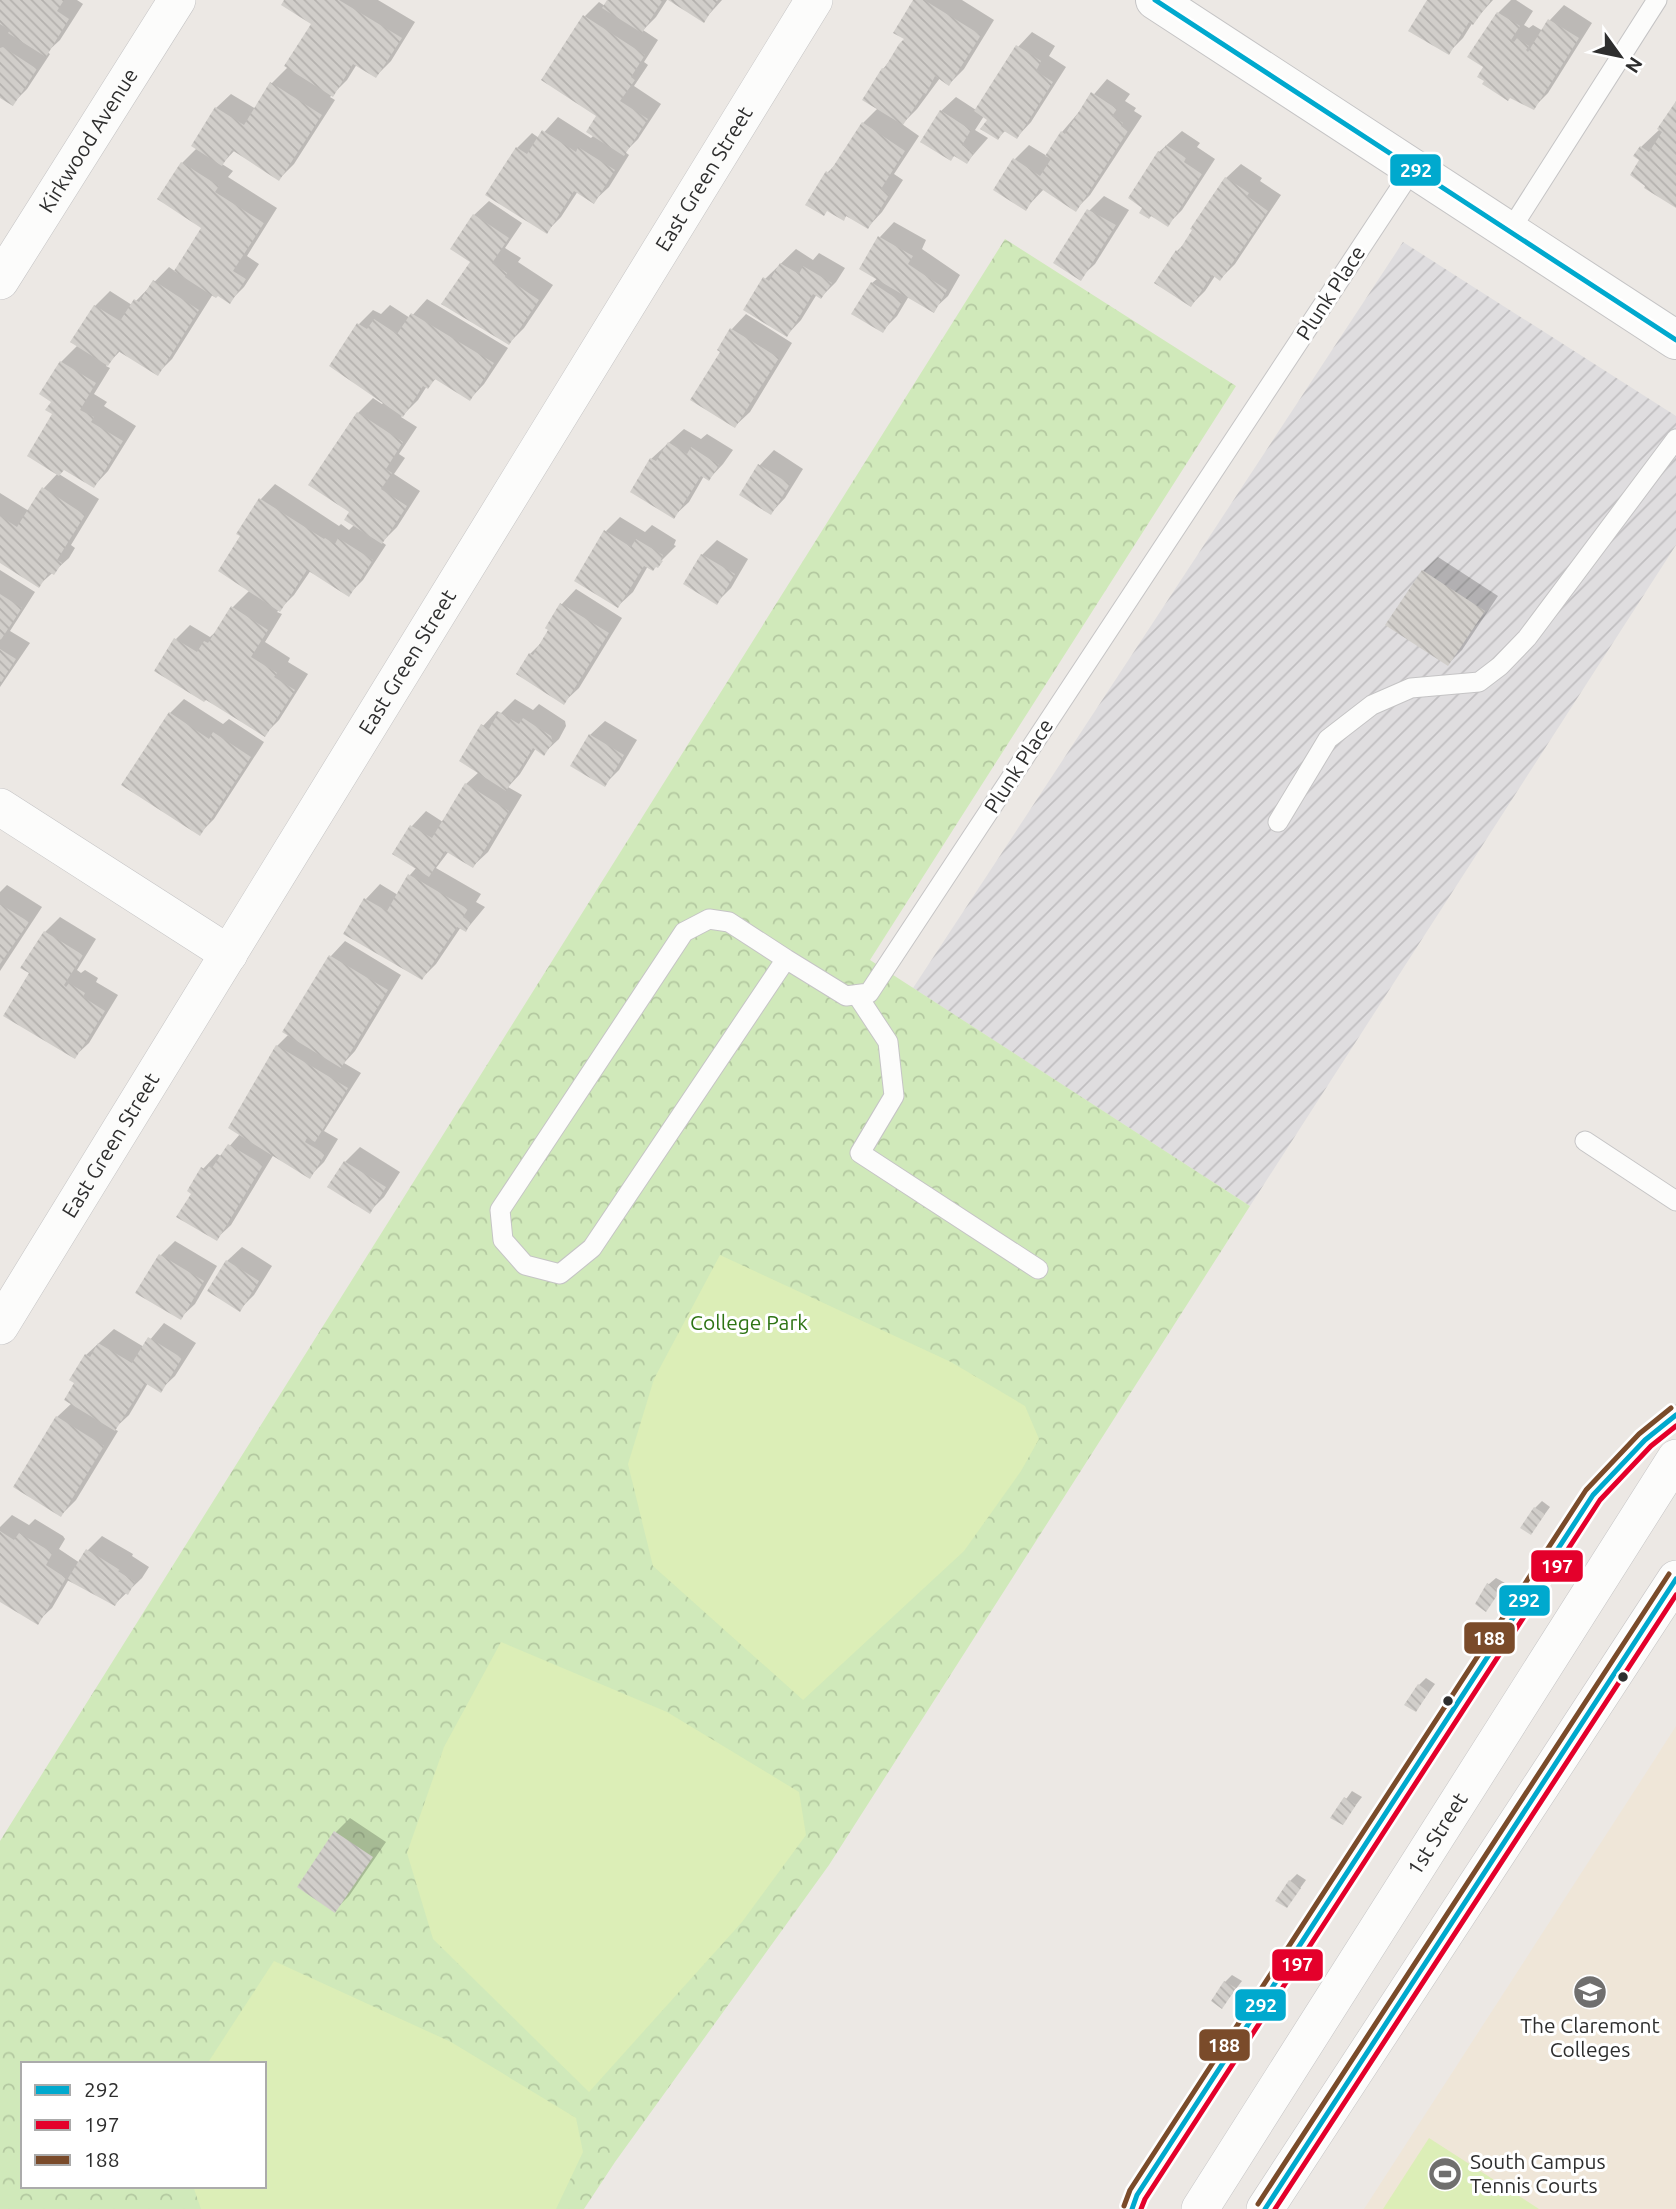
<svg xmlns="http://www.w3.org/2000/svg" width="1676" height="2209" font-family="Ubuntu,sans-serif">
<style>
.industrial{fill:url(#industrial-furrows)}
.education{fill:#efe6d8}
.park{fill:url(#park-crowns);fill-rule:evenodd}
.pitch{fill:#dceeb7}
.shadow{fill:#0003}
.building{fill:url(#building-back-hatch)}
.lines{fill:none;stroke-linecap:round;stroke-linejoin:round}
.lane-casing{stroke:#c5c4c5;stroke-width:21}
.street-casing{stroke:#c5c4c5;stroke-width:38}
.secondary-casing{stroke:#c5c4c5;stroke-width:40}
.lane{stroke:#fcfcfb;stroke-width:19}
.street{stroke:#fcfcfb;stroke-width:37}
.secondary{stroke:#fcfcfb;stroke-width:38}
.bus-1-casing{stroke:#fff;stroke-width:10}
.bus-2-casing{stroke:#fff;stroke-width:10}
.bus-3-casing{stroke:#fff;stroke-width:10}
.bus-1{stroke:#00a9ce;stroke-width:5}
.bus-2{stroke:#e4002b;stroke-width:5}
.bus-3{stroke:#7a4b2a;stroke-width:5}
.bus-dot{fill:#2e2e2e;stroke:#fff;stroke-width:2.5}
.labels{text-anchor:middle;stroke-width:6;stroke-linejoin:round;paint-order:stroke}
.street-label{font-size:21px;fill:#2e2e2e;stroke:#fff}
.park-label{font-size:21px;fill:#2e7415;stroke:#fff}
.poi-label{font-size:21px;fill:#2e2e2e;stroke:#fff}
.line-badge{stroke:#fff;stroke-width:2.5}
.badge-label{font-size:19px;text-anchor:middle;font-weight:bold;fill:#fff}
</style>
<defs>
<pattern id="industrial-furrows" width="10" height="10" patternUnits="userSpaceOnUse" patternTransform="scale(1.75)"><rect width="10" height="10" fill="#dfdddf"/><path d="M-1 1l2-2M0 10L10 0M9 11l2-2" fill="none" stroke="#c0bec0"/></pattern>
<pattern id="park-crowns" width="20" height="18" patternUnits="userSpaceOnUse" patternTransform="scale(1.75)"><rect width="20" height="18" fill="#d0e9ba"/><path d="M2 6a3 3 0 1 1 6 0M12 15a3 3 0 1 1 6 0" fill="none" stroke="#b3c8a0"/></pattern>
<pattern id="building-back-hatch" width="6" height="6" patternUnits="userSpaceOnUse" patternTransform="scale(1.75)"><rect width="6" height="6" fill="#d1ceca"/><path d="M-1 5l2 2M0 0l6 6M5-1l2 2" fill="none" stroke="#b4b1ae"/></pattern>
</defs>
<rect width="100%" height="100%" fill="#ece8e4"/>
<path class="industrial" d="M1403,242L1676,416V545L1250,1206L913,988Z"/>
<path class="education" d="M1676,1726V2209H1364L1644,1776Z"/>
<path class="park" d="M1005,239L1236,386L870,960L1250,1206L829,1865L615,2162L584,2209H0V1841ZM23,2064H264V2186H23Z"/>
<g class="pitch">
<path d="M720,1255L951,1362L1025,1406L1039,1439L1021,1471L964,1551L803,1700L653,1566L628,1464L654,1379Z"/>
<path d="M501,1642L667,1712L799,1792L806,1835L742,1922L589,2092L433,1939L407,1853L444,1747Z"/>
<path d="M274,1961L451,2042L576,2118L583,2152L556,2209H201L193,2186H264V2064H207Z"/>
<path d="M1429,2138L1539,2209H1383Z"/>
</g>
<g class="shadow">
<path d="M0,0H77L83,4L60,40L47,52L50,54L27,89L12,104L0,96Z"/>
<path d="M286,0H378L415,22L391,61L376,76L357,64L347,80L330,97L335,100L294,164L279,179L235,150L222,164L233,171L228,177L277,208L247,256L259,264L244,287L230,301L218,294H213L172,359L157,374L121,350L106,366L110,368L94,394L107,402L104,406L136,426L108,471L94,486L65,468L59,474L99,499L71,545L75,548L69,558L39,585L0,561V493L29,511L44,488L58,473L53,401L61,362L78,345L95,306L110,291L132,305L169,267L176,272L204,227L182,163L197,148L216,108L231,94L256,109L272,83L289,66L313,23Z"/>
<path d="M609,0H667L656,17L643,30L658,40L644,62L648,65L634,86L661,104L638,139L625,152L629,155L609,187L594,201L578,191L561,217L546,232L517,148L532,133L539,138L558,117L591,138L594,135L599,115L585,16L599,2L605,6Z"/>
<path d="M672,0H722L704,20Z"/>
<path d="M915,0H962L994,20L964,69L949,84L940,78L917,109L902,124L919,136L894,174L903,180L882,212L868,227L848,214L843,219L828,172L840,160L863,123L878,108L883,69L907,39Z"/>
<path d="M1429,0H1493L1473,22L1463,38L1448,53Z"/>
<path d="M1511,0H1516L1533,11L1524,25L1529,28L1533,25L1543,31L1550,20L1564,5L1592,23L1548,93L1533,108L1486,66L1498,13Z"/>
<path d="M1032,32L1055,46L1049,56L1066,67L1031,122L1017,137L1006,130L998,138L989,119L984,116L975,130L988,138L967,162L941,111L956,97L976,110L1018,47Z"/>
<path d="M1107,79L1130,94L1125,101L1136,108L1134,111L1142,116L1090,195L1076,209L1044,189L1025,209L1015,159L1029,145L1047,156L1062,132Z"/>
<path d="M1676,104V206L1642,159L1641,147L1659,130Z"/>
<path d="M1182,131L1200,143L1197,147L1215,159L1182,210L1168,224L1159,152Z"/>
<path d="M1241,164L1262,178L1260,181L1281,195L1235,264L1220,279L1215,276L1205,291L1191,305L1177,251L1188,240L1226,178Z"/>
<path d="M1104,196L1129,210L1095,264L1080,278L1089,211Z"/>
<path d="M489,201L522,223L505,248L521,258L518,262L553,285L524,328L509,343L472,261L474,215Z"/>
<path d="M894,222L926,240L922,249L960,275L948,296L933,310L909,296L897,316L882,331L872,283L878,278L861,268L880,237Z"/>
<path d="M796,249L813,260L819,253L845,268L836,282L821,297L817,294L801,320L787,335L765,279Z"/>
<path d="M427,299L508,348L484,384L470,399L437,378L427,386L418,400L401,417L417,427L399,454L405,458L394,474L420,491L397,527L382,542L386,545L363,580L349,594L311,570L294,595L277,612L282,614L265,642L290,658L288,662L308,674L279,720L264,735L176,639L190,625L210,637L220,628L233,607L250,590L243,536L238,533L261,499L275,484L339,526L341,524L349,530L355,524L352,511L358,413L373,398L382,404L384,402L359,324L373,310L381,314L390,305L410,318Z"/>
<path d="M746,314L792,343L750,412L735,426L722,352L719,350L732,329Z"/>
<path d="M684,429L701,439L707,434L733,450L723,464L709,479L704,476L689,502L674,516L651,459Z"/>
<path d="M774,450L803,469L785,498L771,513L741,494L760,465Z"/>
<path d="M620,517L645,532L652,525L676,540L674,545L676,546L653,569L648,566L633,592L618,606L606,531Z"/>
<path d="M717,540L748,559L731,588L717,602L702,555Z"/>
<path d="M1438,557L1498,596L1462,650L1448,664L1423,571Z"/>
<path d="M0,570L35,592L10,631L30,643L0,687Z"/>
<path d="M576,589L622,618L579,688L564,702L530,654L544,640L550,630L547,627L562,604Z"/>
<path d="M184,699L223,724L229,719L264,742L214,819L199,834L170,713Z"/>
<path d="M515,699L533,710L539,704L565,721L566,726L559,739L544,753L536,748L520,774L508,787L522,795L488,852L473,866L449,851L436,868L481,894L476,902L485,907L466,930L461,927L436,964L422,978L345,934L366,899L380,884L398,895L410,875L417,867L394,853L412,826L426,811L443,822L466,784L479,772L483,726L497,711L501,713Z"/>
<path d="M605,721L637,740L619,770L605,784L590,735Z"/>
<path d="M7,885L42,907L0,971V892Z"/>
<path d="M60,917L96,939L77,970L81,973L85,970L98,978L96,982L118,995L89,1043L74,1057L32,972L45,932Z"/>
<path d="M345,941L401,975L355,1051L344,1063L361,1073L324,1131L338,1139L324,1162L309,1177L274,1154L231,1225L216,1239L193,1193L203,1169L217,1154L221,1156L240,1134L277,1046L289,1034L285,1032L331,956Z"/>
<path d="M360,1147L400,1172L384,1197L370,1211L345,1162Z"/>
<path d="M175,1241L217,1266L195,1304L180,1318L160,1256Z"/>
<path d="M242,1247L272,1266L254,1295L240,1309L227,1261Z"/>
<path d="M164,1323L196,1343L175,1376L160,1390L148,1383L129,1415L114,1429L118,1431L76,1500L61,1515L57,1417L72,1403L76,1382L86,1355L114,1329L144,1347Z"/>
<path d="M1542,1501L1550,1507L1531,1533L1535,1508Z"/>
<path d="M12,1515L29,1525L35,1519L63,1536L65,1539L59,1549L80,1563L87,1551L102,1536L133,1554L132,1556L149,1567L142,1578L115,1604L69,1579L52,1608L37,1622L0,1600V1527Z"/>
<path d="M1496,1578L1505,1583L1486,1610L1489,1584Z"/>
<path d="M1426,1678L1435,1684L1416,1710L1419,1685Z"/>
<path d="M1352,1791L1362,1797L1342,1823L1333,1817Z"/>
<path d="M350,1818L386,1842L349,1896L334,1911L336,1832Z"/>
<path d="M1297,1874L1306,1880L1287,1906L1290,1881Z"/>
<path d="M1232,1975L1242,1981L1222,2007L1225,1982Z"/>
</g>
<g class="building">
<path d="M0,0H64L57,11L69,19L46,57L8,33L10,30L0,24Z"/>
<path d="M284,0H339L402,38L376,78L353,64L333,97L284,66L311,24L281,5Z"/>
<path d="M607,0H663L642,33L602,8Z"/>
<path d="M668,0H718L704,23Z"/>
<path d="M913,0H924L981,35L949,86L935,76L926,94L924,93L903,125L862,100L882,68L884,69L899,44L904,39L893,33Z"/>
<path d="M1427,0H1491L1473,25L1469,22L1449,55L1408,31Z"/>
<path d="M1497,12L1520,26L1511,40L1514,42L1517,38L1529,46L1526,50L1528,52L1548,19L1579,38L1534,110L1510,98L1508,101L1482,84L1484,81L1477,77L1483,67L1467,57Z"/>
<path d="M583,15L645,55L631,77L635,80L620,101L648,119L624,156L586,132L596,116L541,80Z"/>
<path d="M1016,45L1041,61L1036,71L1053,82L1017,139L1004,131L998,140L980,129L987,120L974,111Z"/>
<path d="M3,47L37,69L13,106L0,98V48Z"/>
<path d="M270,82L322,115L279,181L232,150L222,166L191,146L215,107L244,125Z"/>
<path d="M1091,92L1117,109L1112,116L1123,123L1121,126L1128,131L1076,212L1040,188L1026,211L993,190L1013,158L1040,176L1051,159L1045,156L1061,131L1065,134Z"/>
<path d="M1676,101V208L1644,188L1645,186L1630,175L1639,160L1633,156L1640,146L1649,152L1662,132L1657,129Z"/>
<path d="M940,110L971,130L962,145L974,153L967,164L954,156L951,161L920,142Z"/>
<path d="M862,122L905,151L881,189L889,195L868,229L846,216L844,221L827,211L824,216L805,205L826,171L829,173Z"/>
<path d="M542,130L576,152L578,147L615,170L594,204L574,191L547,234L485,195L516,147L527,154Z"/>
<path d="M1166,145L1186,158L1184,162L1202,174L1168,227L1151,216L1149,219L1139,213L1142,208L1128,198L1158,151L1161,153Z"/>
<path d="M181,162L219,186L215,192L264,223L233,271L246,279L230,304L218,296L216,298L174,271L201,228L157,199Z"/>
<path d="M1225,177L1249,193L1247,196L1268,211L1220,281L1212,275L1191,307L1154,283L1176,250L1178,252L1192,230L1190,229Z"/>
<path d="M1087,209L1116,225L1081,281L1053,263Z"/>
<path d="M473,214L509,238L492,263L507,273L505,277L539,300L509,345L441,304L470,262L450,249Z"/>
<path d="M878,236L913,256L908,264L947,290L934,313L859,269Z"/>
<path d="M780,263L799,274L803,266L832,283L821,299L813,294L787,337L743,310L763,277L769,281Z"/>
<path d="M153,280L199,310L158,376L118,351L108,366L70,342L94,305L120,321L134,299L139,302Z"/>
<path d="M871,282L902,302L883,333L851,314Z"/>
<path d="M411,313L494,363L470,401L435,379L428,389L423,386L403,417L329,366L357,323L367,329L374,319L397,334Z"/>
<path d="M730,328L779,358L735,428L690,400L720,352L717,350Z"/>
<path d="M60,361L96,383L80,410L94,417L91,422L123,441L94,488L64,470L59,476L27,456L52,414L45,410L51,402L39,394Z"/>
<path d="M357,412L403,442L386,469L392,473L381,489L407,506L382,544L344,520L349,512L308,485Z"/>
<path d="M668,442L687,454L691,447L719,465L709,481L701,476L674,519L630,492L650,458L656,461Z"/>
<path d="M758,464L790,484L771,515L739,495Z"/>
<path d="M42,487L85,515L57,560L62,563L54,575L49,572L39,588L0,563V516L17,527Z"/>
<path d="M259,498L324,539L325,538L335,544L338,538L373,560L349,597L307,570L280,612L218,571L240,536L236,534Z"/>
<path d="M604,530L631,547L636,539L663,555L661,560L663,561L658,568L656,567L653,571L644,566L618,608L574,581Z"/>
<path d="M701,554L735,574L717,605L683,584Z"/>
<path d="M1422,570L1485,611L1448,666L1385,625Z"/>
<path d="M0,594L22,608L0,641Z"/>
<path d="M560,603L609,633L564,705L516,674L529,653L533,655L548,630L545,628Z"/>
<path d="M231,606L268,630L251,657L277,673L274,677L295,690L265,737L206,700L204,702L154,671L174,638L197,652L204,641L208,643Z"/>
<path d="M0,649L16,659L0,684Z"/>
<path d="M169,712L209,739L213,732L251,757L200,836L121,785Z"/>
<path d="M499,712L519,724L523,718L551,736L553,742L544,756L533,748L506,791L459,761L481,724L489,729Z"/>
<path d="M589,734L624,755L605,787L570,766Z"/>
<path d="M465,783L509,811L473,868L445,851L429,877L392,854L410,825L432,838Z"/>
<path d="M408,874L468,909L463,917L471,922L466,932L457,927L422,980L343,934L364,898L387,911Z"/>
<path d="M0,904L29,922L0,964Z"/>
<path d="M44,931L83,955L64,985L66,987L69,983L85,993L83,997L105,1011L75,1059L3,1016L29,973L20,968Z"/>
<path d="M329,955L388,990L341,1068L282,1032Z"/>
<path d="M276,1045L348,1088L315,1142L307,1138L305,1142L325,1154L310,1179L228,1128Z"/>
<path d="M228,1144L263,1165L217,1241L176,1217L191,1194L187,1191L201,1167L206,1170L209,1166L212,1168Z"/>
<path d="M344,1161L386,1187L370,1214L327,1187Z"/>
<path d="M159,1254L204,1281L181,1320L135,1293Z"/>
<path d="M226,1260L259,1281L240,1312L207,1291Z"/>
<path d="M148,1337L182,1358L161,1393L145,1383L115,1431L64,1400L74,1383L69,1380L85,1354L90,1357L98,1343L132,1363Z"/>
<path d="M56,1416L104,1446L61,1517L13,1487Z"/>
<path d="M1534,1507L1545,1514L1531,1535L1520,1528Z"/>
<path d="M0,1531L14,1540L19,1533L48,1550L52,1554L46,1565L66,1578L38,1625L0,1602Z"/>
<path d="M86,1549L120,1570L118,1571L135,1582L128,1595L123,1592L115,1606L67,1580Z"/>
<path d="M1487,1583L1500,1591L1486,1612L1475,1604Z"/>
<path d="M1418,1684L1429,1692L1416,1712L1404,1705Z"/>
<path d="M1344,1797L1356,1805L1343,1825L1330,1818Z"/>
<path d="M334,1831L373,1857L335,1913L297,1887Z"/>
<path d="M1289,1880L1301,1888L1287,1908L1275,1901Z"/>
<path d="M1224,1981L1236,1988L1222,2009L1211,2001Z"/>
</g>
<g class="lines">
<g class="lane-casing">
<g id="lane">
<path d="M1509,232L1657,0"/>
<path d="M1278,822L1328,739L1372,705L1411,688L1479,682L1500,666L1527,638L1676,439"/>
<path d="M786,959L729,922L709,919L684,932L500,1210L503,1240L525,1265L560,1274L592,1248L786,959L846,996L869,993L1412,170"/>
<path d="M857,995L888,1042L894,1096L860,1153L1038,1269"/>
<path d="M1585,1141L1676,1201"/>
<path d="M1132,2209L1137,2195L1593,1495L1645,1440L1676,1415"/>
</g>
</g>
<g class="street-casing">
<g id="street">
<path id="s1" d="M0,281L177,0"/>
<path d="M0,807L229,954"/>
<path id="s2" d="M0,1326L814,0"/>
<path id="s3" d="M1200,2209L1676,1458"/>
<path d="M1265,2209L1676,1579"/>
</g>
</g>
<g class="secondary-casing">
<path id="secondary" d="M1155,0L1676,340"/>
</g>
<use href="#lane" class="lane"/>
<use href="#street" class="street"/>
<use href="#secondary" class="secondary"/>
<g class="bus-1-casing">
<g id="bus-1">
<path d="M1155,0L1676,340"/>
<path d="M1132,2209L1137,2195L1593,1495L1645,1440L1676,1415"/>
<path d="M1265,2209L1676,1579"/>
</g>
</g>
<g class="bus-2-casing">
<g id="bus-2">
<path d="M1141,2209L1145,2199L1600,1500L1651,1446L1676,1426"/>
<path d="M1275,2209L1676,1595"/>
</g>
</g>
<g class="bus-3-casing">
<g id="bus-3">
<path d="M1258,2204L1669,1574"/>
<path d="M1124,2206L1130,2190L1586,1490L1639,1434L1671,1408"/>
</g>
</g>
<use href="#bus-1" class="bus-1"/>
<use href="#bus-2" class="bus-2"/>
<use href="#bus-3" class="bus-3"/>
</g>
<defs>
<g id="university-disc" transform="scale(1.75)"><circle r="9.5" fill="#706f6e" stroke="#fff"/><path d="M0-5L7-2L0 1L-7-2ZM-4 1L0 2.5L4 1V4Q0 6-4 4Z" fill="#fff"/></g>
<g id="stadium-disc" transform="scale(1.75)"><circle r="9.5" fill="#706f6e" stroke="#fff"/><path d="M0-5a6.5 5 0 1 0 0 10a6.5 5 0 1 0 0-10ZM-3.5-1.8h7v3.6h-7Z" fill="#fff"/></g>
</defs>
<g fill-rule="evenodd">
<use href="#university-disc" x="1590" y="1992"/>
<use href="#stadium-disc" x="1445" y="2174"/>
</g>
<g class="bus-dot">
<circle cx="1623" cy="1677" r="6"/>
<circle cx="1448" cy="1701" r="6"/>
</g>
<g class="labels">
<g class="street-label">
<text dy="7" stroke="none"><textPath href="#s1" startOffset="166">Kirkwood Avenue</textPath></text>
<text dy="7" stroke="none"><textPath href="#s2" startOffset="1346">East Green Street</textPath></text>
<text transform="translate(1331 293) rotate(-57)" y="7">Plunk Place</text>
<text dy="7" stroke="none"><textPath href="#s2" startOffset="779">East Green Street</textPath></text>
<text transform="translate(1019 766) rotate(-57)" y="7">Plunk Place</text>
<text dy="7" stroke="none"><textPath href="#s2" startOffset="212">East Green Street</textPath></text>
<text dy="7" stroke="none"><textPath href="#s3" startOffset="444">1st Street</textPath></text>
</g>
<g class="park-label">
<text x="749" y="1330">College Park</text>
</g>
<g class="poi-label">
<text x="1590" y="2033">The Claremont<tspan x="1590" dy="24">Colleges</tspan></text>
<text x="1470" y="2169" text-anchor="start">South Campus<tspan x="1470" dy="24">Tennis Courts</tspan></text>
</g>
</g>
<g class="line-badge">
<rect x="1389" y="153" width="53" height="34" rx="7" fill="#00a9ce"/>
<rect x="1530" y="1549" width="54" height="34" rx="7" fill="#e4002b"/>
<rect x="1498" y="1584" width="53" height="33" rx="7" fill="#00a9ce"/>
<rect x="1463" y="1621" width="53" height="34" rx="7" fill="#7a4b2a"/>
<rect x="1271" y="1948" width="53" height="34" rx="7" fill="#e4002b"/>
<rect x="1234" y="1988" width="53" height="34" rx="7" fill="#00a9ce"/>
<rect x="1198" y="2028" width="53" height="34" rx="7" fill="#7a4b2a"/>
</g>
<g class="badge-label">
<text x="1416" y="177">292</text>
<text x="1557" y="1573">197</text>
<text x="1524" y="1607">292</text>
<text x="1489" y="1645">188</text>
<text x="1297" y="1971">197</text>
<text x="1261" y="2012">292</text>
<text x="1224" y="2052">188</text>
</g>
<rect x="21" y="2062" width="245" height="126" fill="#ffffff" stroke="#ababab" stroke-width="2"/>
<rect x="35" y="2085" width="35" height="10" fill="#00a9ce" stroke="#ababab" stroke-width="2"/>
<text x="84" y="2097" font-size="21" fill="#2e2e2e">292</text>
<rect x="35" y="2120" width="35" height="10" fill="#e4002b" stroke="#ababab" stroke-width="2"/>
<text x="84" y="2132" font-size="21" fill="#2e2e2e">197</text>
<rect x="35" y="2155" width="35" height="10" fill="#7a4b2a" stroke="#ababab" stroke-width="2"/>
<text x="84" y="2167" font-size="21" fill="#2e2e2e">188</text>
<g transform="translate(1620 56) rotate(123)" stroke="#ffffff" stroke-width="5" paint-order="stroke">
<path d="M0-5L12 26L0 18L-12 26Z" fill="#2e2e2e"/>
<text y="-10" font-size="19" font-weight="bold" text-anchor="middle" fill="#2e2e2e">N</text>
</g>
</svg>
